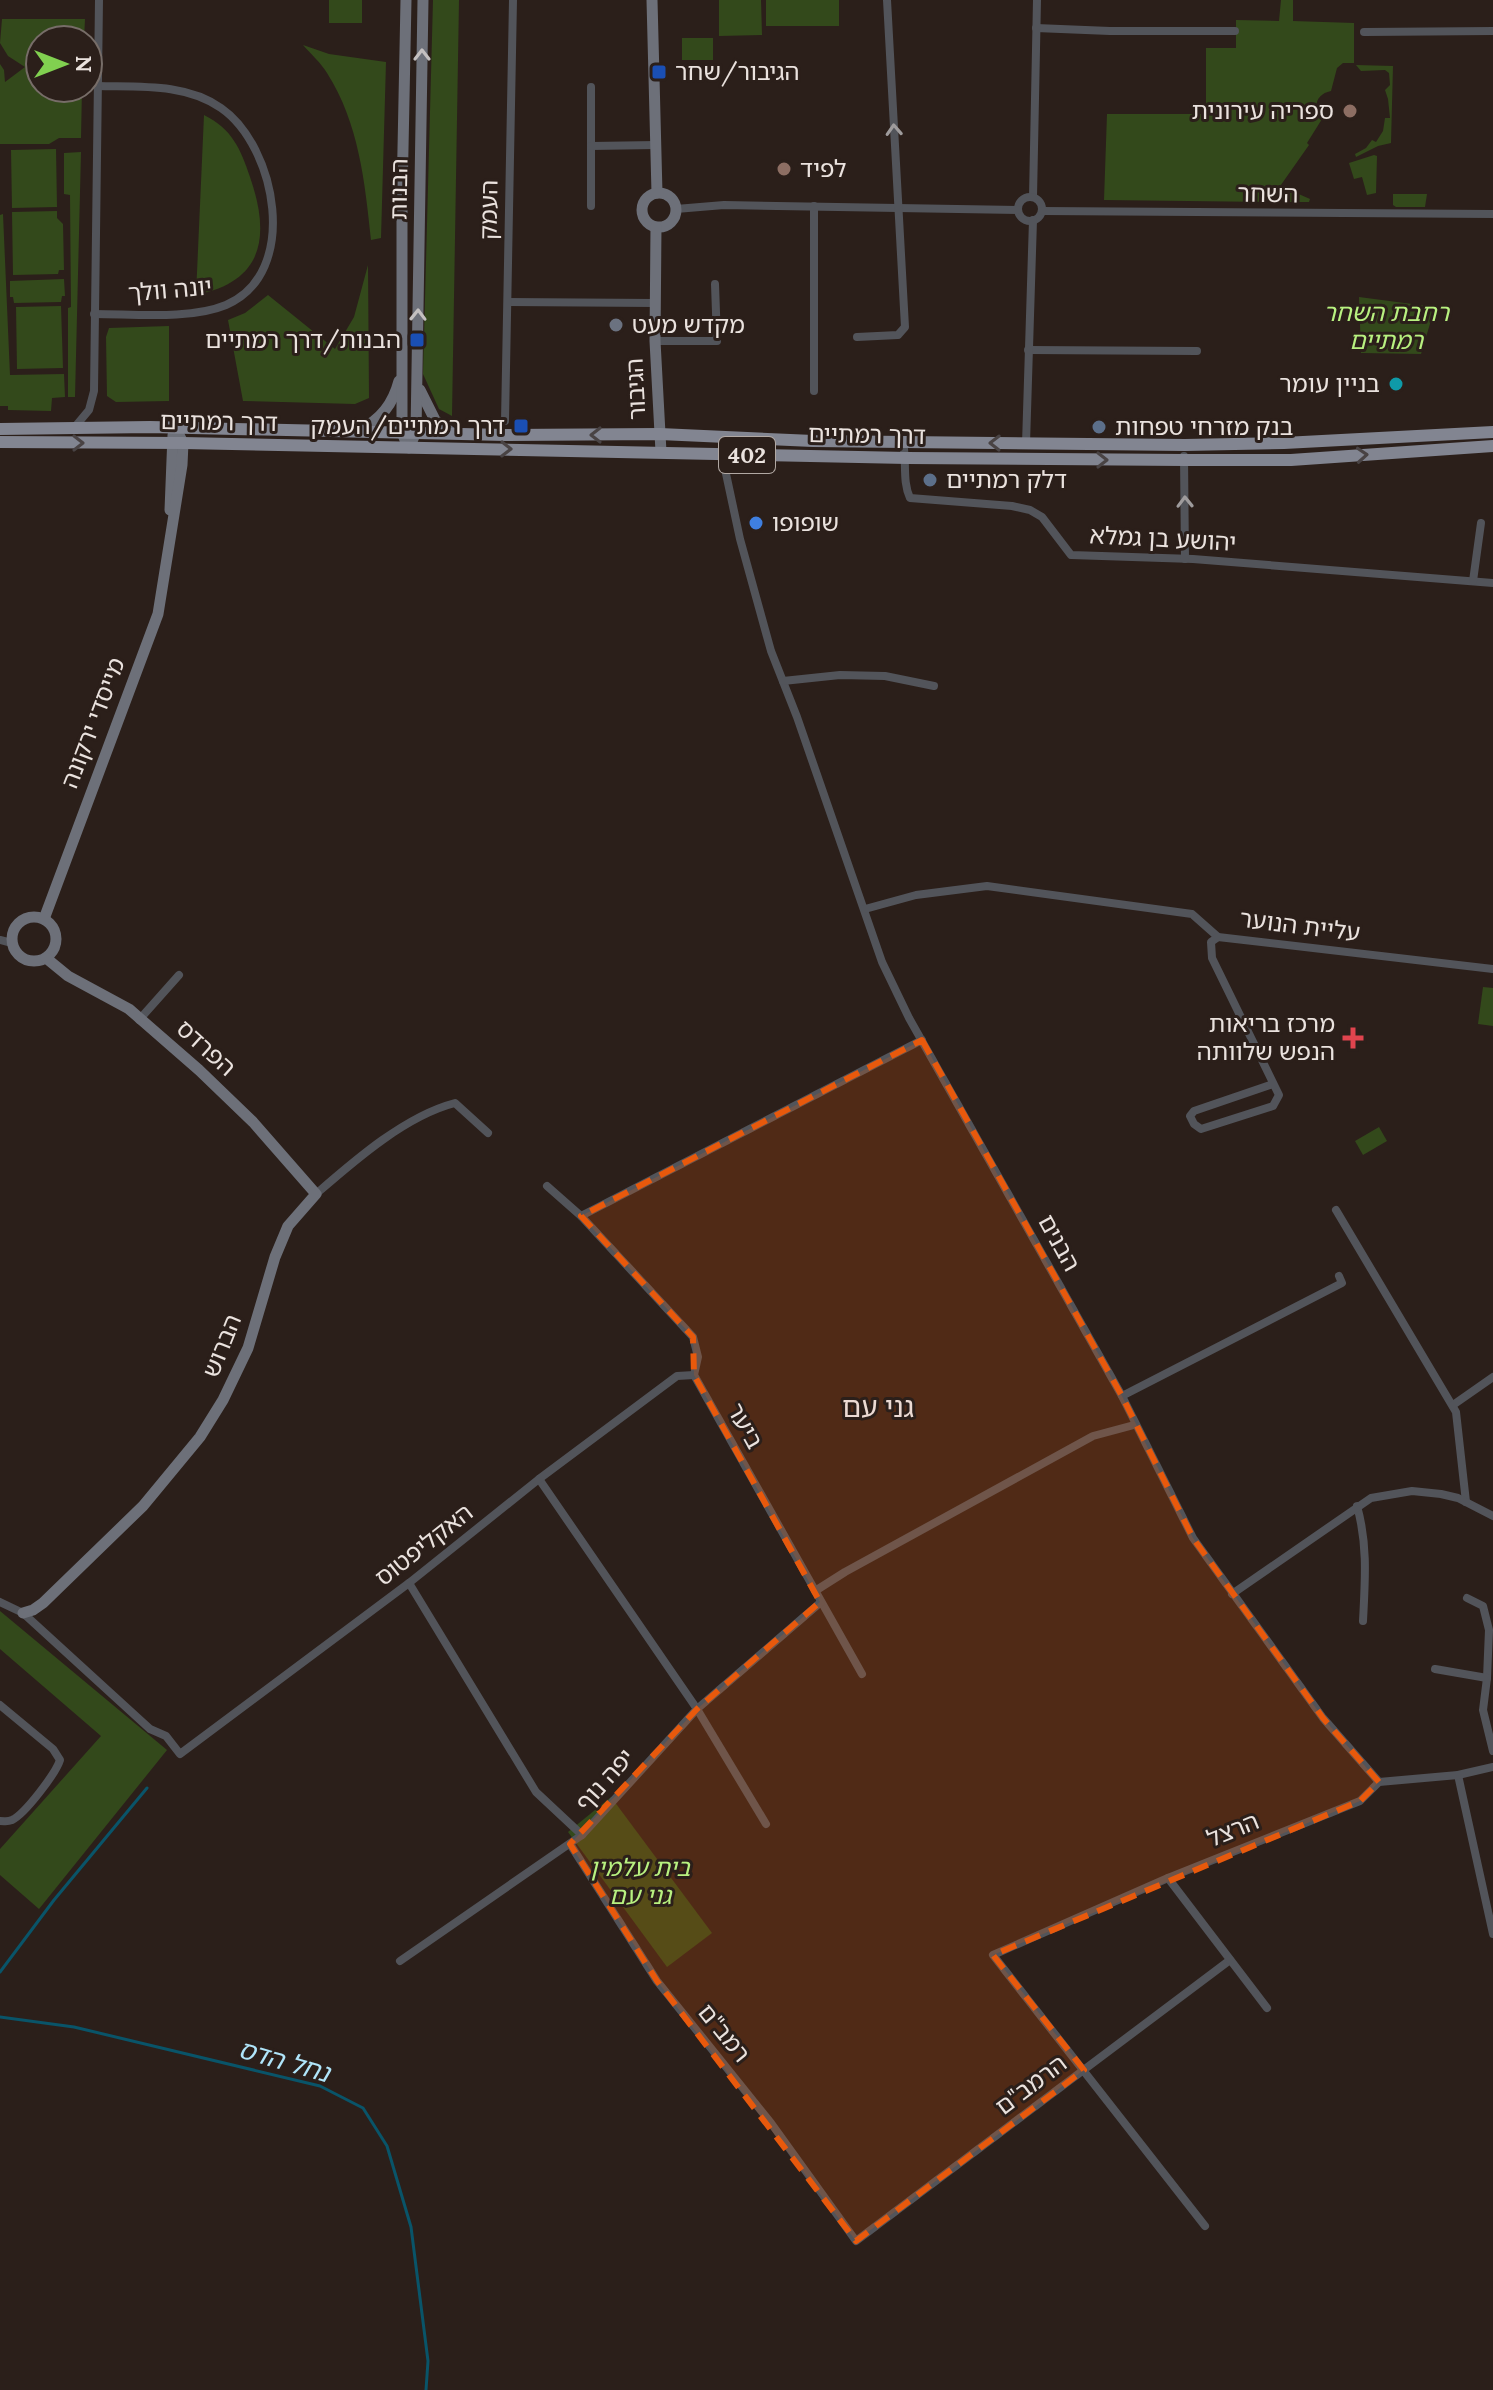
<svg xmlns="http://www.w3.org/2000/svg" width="1493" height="2390" font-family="Lora,'Noto Sans Hebrew',serif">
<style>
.green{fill:#33491b}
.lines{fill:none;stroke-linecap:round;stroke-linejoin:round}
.stream{stroke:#095469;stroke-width:3}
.street{stroke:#52545a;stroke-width:8}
.secondary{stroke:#6d7079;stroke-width:11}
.primary{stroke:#828591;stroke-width:12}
.oneway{stroke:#c4c0c0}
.oneway2{stroke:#9e9b9c}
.oneway3{stroke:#494344}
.marked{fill:#e8590c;fill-opacity:0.2;stroke:#e8590c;stroke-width:6;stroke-dasharray:16 10;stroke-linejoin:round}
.transit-dot{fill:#1a4fb4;stroke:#2b1f1a;stroke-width:3}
.education-dot{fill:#8d6e63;stroke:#2b1f1a;stroke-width:3}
.worship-dot{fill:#6b7280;stroke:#2b1f1a;stroke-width:3}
.culture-dot{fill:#0f9aa8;stroke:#2b1f1a;stroke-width:3}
.service-dot{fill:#5c6f8a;stroke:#2b1f1a;stroke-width:3}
.shop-dot{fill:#3f7fe0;stroke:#2b1f1a;stroke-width:3}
.health-dot{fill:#e0444e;stroke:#2b1f1a;stroke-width:3}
.labels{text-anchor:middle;stroke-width:6;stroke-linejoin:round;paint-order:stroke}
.shield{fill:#2b1f1a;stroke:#b1a8a3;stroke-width:2}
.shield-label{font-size:22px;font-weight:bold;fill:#eae2de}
.poi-label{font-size:24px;fill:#eae2de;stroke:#2b1f1a;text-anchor:start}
.street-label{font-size:24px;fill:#eae2de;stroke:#2b1f1a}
.park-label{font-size:24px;font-style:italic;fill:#b8f180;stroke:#2b1f1a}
.water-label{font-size:26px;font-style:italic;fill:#b0e5fa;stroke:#2b1f1a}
.quarter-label{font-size:28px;fill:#ebdad3;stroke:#2b1f1a}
</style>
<rect width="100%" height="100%" fill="#2b1f1a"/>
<g class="green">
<rect x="329" y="0" width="33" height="23"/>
<path d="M433,0H459L452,416L439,409L423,374Z"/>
<path d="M719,0H761L762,35L719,36Z"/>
<rect x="766" y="0" width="73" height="26"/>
<path d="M1281,0H1293V21L1354,23V63H1343L1337,68L1331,91C1316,94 1312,107 1322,119L1307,143L1309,145L1269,202L1104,200L1107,114H1206V48H1236V20L1279,21Z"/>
<path d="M2,19H85L84,40H40V88H82L81,138H59L49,144H0V64L4,70L5,82L25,67L8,56L0,43Z"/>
<rect x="682" y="38" width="31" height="22"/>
<path d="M303,45L329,54L386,62L381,238L371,240C365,183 359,123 327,73C321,63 311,54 303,45Z"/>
<path d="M1356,65L1393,66L1391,143L1378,146L1356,157L1355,154L1366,148L1372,140L1376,142L1383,131L1385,118H1390L1388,99L1385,90L1390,85L1389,73L1385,70L1361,71Z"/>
<path d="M204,115C232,129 240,148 250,177C270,235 265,281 196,295Z"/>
<path d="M56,149L57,207L12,208L11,150Z"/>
<path d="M81,152L75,397H68V308L71,307L70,195L64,194V153Z"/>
<path d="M1374,155L1377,156L1376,193L1367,195L1362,177L1354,179L1349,163Z"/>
<path d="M1285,188L1310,199L1309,202H1274Z"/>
<path d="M1393,194H1427L1425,207H1396L1393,205Z"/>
<path d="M57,211V218L63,224L64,270H59L58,274L13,275L12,212Z"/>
<path d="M3,214L10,375L64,374L65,397L52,398L51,411L8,410V406H0V215Z"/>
<path d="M368,265L369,398L355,404L243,401L228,320L245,313L268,295L335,349L354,317Z"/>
<path d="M64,279L65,296H62L61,302L14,303L13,297H10V281Z"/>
<path d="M1359,297L1435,307L1421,354L1361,353Z"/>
<path d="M61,306L63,368L17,369L16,307Z"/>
<path d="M169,326V401L116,402L107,396L106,337L109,328Z"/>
<path d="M1483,987L1493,988V1026L1478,1024Z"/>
<path d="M1379,1127L1387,1141L1363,1155L1355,1141Z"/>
<path d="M0,1611L167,1750L39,1909L0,1875V1849L101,1736L0,1649Z"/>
<path d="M611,1797L712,1933L667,1967L568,1832Z"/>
</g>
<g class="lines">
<g class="stream">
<path d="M0,1972L54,1900L147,1788"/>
<path d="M0,2017L74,2027L320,2086L363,2108L387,2146L411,2227L428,2361L426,2390"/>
</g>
<g class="street">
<path d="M1036,28L1110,31H1235"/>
<path d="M1364,32L1493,31"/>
<path d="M591,87V206"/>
<path d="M591,146L656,145"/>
<path d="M1033,197L1037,0"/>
<circle cx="1030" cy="209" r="12"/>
<path d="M814,206V391"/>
<path d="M676,209L724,205L1018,210"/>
<path d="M1042,211L1493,214"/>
<path d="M508,302L655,303"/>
<path d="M94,314C134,314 190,320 226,305C301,273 276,146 221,108C186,83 138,87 98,86"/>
<path d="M857,337L898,335L905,327L887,0"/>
<path d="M655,341H717L715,284"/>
<path d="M1028,350L1197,351"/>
<path d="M505,421L513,0"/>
<path d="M74,428L89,410L94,391L99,0"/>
<path d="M723,437L725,469L740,539L771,651L797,717L882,962L909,1018L1122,1396L1193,1538L1323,1718L1379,1782"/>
<path d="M903,442C907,461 902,481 910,498L1012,506L1030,510L1042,517L1071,555L1193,559L1493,583"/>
<path d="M1026,444L1033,220"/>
<path d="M1184,456L1185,559"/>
<path d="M1473,581L1481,523"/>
<path d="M783,681L840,675L885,676L934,686"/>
<path d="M865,909L916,895L987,886L1192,914L1218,937"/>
<path d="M0,940L12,943"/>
<path d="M139,1020L179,975"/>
<path d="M1273,1084L1194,1111L1190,1116L1194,1124L1201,1129L1273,1106L1279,1095L1212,958L1211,942L1218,937L1493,969"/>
<path d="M547,1186L581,1216L693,1337L698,1357L694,1375L862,1674"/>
<path d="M316,1194C354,1161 405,1116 455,1103L488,1133"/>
<path d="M1336,1210L1456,1412L1466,1502"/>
<path d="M581,1216L922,1040"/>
<path d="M1122,1396L1342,1283L1339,1276"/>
<path d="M1453,1405L1493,1377"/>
<path d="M539,1479L697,1709L766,1824"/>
<path d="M1357,1506C1368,1545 1365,1581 1363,1621"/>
<path d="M409,1583L536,1792L582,1835"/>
<path d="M815,1591L845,1572L1093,1436L1134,1425"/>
<path d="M1232,1594L1371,1498L1412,1491L1441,1494L1458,1498L1493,1516"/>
<path d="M1467,1598L1483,1606L1489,1630L1487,1678L1483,1710L1493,1751"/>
<path d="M0,1602L23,1613L150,1729L166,1736L180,1754L409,1583L539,1479L677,1376L694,1375"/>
<path d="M1435,1669L1487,1678"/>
<path d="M0,1705L53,1749L60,1760C56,1773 25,1814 12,1820C7,1822 6,1821 0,1821"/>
<path d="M1458,1775L1493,1934"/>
<path d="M570,1844L657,1981L771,2123L856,2241L1230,1960"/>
<path d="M1168,1878L1267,2008"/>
<path d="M400,1961L582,1835L697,1709L821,1602"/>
<path d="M1205,2226L993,1955L1168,1878L1360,1801L1379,1782L1458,1775L1493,1767"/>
</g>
<g class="secondary">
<path d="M652,0L657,193"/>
<circle cx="659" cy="210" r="17"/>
<path d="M656,227L655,341L661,452"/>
<path d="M420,390L435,420L452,433"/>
<path d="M360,430C381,419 393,404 399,381"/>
<path d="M405,440L402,432V198L406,0"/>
<path d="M409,448L416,432L423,0"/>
<path d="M170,510L173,435"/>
<circle cx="34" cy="939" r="22"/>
<path d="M44,919L158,614L182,465L183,443L175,427"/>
<path d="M23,1613L33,1610L43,1603L143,1506L200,1437L223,1400L248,1348L275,1257L288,1226L316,1194L253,1122L199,1070L129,1009L68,976L46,958"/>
</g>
<g class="primary">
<path d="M0,429L150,427L505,435L660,434L813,441L1185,445L1284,443L1493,432"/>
<path d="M0,442L183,443L907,458L1184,460H1291L1493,446"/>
</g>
</g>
<defs><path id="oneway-chevron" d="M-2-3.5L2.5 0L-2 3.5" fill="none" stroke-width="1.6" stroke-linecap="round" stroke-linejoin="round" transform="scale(2)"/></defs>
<g class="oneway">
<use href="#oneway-chevron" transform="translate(422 55) rotate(-90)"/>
<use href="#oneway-chevron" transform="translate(418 315) rotate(-89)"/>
</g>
<g class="oneway2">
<use href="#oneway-chevron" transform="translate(894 130) rotate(-93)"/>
<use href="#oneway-chevron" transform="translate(1185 502) rotate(-91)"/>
</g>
<g class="oneway3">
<use href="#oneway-chevron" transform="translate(596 435) rotate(180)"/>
<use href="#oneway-chevron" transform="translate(78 443)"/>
<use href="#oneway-chevron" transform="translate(995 443) rotate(-179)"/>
<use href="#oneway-chevron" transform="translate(506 449) rotate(1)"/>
<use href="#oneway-chevron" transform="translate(1362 455) rotate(-4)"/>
<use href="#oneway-chevron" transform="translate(1102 460)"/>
</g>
<path class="marked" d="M922,1040L1122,1396L1193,1538L1323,1718L1379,1782L1360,1801L993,1955L1084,2070L856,2241L657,1981L570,1844L697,1709L820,1602L694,1375L693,1337L581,1216Z"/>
<g class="transit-dot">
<rect x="651" y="64" width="16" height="16" rx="4"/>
<rect x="409" y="332" width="16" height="16" rx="4"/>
<rect x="513" y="418" width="16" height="16" rx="4"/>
</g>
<g class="education-dot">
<circle cx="1350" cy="111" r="8"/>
<circle cx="784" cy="169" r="8"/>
</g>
<circle class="worship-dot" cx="616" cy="325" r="8"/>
<circle class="culture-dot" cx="1396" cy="384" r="8"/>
<g class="service-dot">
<circle cx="1099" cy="427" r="8"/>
<circle cx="930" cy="480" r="8"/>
</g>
<circle class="shop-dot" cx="756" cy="523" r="8"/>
<path class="health-dot" d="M1349 1026h8v8h8v8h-8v8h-8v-8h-8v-8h8z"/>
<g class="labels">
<rect class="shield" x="719" y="437" width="56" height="36" rx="6"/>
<g class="shield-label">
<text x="747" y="463">402</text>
</g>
<g class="poi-label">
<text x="675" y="80">הגיבור/שחר</text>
<text x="1334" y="119" text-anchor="end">ספריה עירונית</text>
<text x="800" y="177">לפיד</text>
<text x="632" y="333">מקדש מעט</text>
<text x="401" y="348" text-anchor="end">הבנות/דרך רמתיים</text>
<text x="1380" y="392" text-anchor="end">בניין עומר</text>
<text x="505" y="434" text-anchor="end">דרך רמתיים/העמק</text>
<text x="1115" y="435">בנק מזרחי טפחות</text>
<text x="946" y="488">דלק רמתיים</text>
<text x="772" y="531">שופופו</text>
<text x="1335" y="1032" text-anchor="end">מרכז בריאות<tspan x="1335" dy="28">הנפש שלוותה</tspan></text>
</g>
<g class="street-label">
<text transform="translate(399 189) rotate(-89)" y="8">הבנות</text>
<text transform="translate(1268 194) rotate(1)" y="8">השחר</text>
<text transform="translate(489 210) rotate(-89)" y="8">העמק</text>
<text transform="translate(170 290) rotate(-5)" y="8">יונה וולך</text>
<text transform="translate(636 389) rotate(-93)" y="8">הגיבור</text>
<text transform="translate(219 422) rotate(1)" y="8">דרך רמתיים</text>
<text transform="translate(867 435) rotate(1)" y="8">דרך רמתיים</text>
<text transform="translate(1163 539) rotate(3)" y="8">יהושע בן גמלא</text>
<text transform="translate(93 723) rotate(-69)" y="8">מייסדי ירקונה</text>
<text transform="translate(1300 926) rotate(7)" y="8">עליית הנוער</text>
<text transform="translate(206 1048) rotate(42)" y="8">הפרדס</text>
<text transform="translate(1059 1243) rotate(61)" y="8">הבנים</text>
<text transform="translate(222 1346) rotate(-68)" y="8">הברוש</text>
<text transform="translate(745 1426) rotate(61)" y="8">ביער</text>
<text transform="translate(424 1545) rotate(-38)" y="8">האקליפטוס</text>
<text transform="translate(605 1780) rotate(-48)" y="8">יפה נוף</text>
<text transform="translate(1233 1830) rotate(-22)" y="8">הרצל</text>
<text transform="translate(724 2033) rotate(51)" y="8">רמב"ם</text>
<text transform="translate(1031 2085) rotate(-37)" y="8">הרמב"ם</text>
</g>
<g class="park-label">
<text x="1386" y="321">רחבת השחר<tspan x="1386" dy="28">רמתיים</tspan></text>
<text x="640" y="1876">בית עלמין<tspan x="640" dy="28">גני עם</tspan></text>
</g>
<g class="water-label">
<text transform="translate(284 2061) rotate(16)" y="9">נחל הדס</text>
</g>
<g class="quarter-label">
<text x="878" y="1417">גני עם</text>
</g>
</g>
<g transform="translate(64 64) rotate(90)"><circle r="38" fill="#2b1f1a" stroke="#776d68" stroke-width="2"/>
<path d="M0-6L14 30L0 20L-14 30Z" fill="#81d050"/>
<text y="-12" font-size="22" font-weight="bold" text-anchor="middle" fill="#eae2de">N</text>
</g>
</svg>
